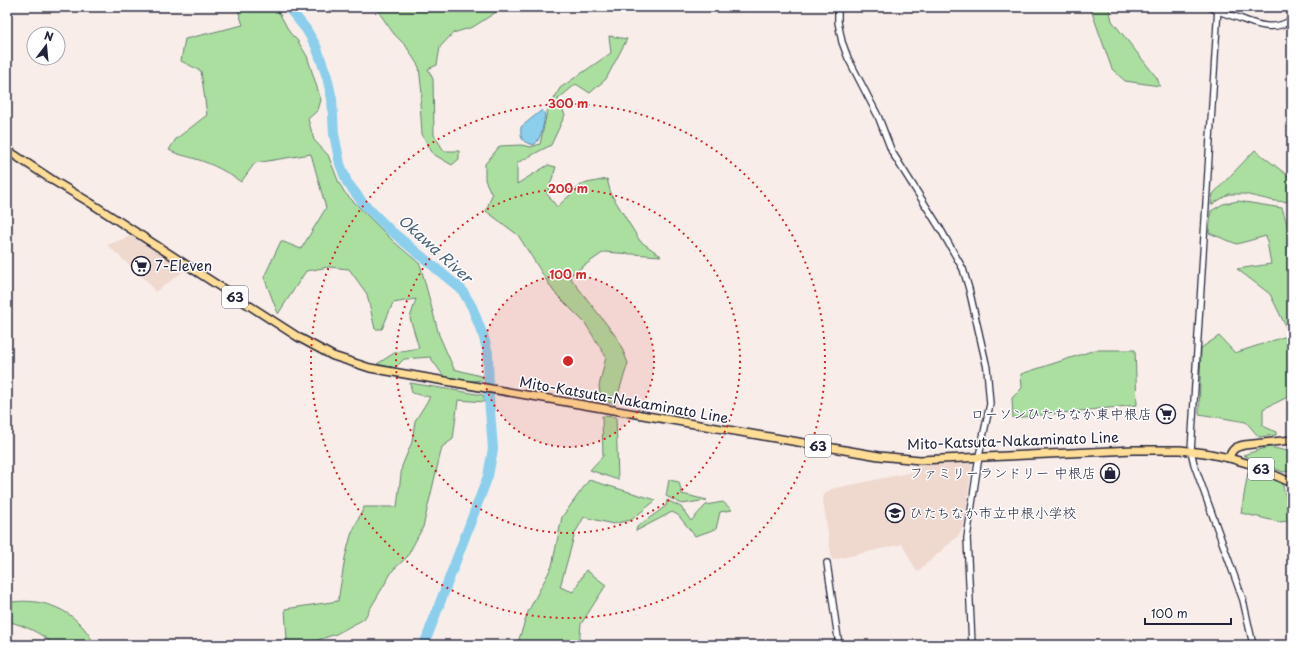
<svg xmlns="http://www.w3.org/2000/svg" width="1299" height="652" font-family="'Playpen Sans','Klee One',sans-serif">
<style>
.built{fill:#efd8ce}
.green{fill:#abdfa0;stroke:#66806e}
.water{fill:#8bcfed;stroke:#618aa6}
.lines{fill:none;stroke-linecap:round;stroke-linejoin:round}
.river{stroke:#8bcfed;stroke-width:10}
.minor-casing{stroke:#22223b;stroke-width:8}
.major-casing{stroke:#22223b;stroke-width:10}
.minor{stroke:#fff;stroke-width:5.5}
.major{stroke:#fedd96;stroke-width:7}
.ring{fill:none;stroke:#d62828;stroke-width:2;stroke-dasharray:2 4}
.labels{text-anchor:middle;stroke-width:3;stroke-linejoin:round;paint-order:stroke}
.shield{fill:#fff;stroke:#646476;stroke-width:1}
.shield-label{font-size:13px;font-weight:bold;fill:#22223b}
.poi-label{font-size:14px;fill:#22223b;stroke:#fff;text-anchor:start}
.street-label{font-size:14px;fill:#22223b;stroke:#fff}
.water-label{font-size:15px;font-style:italic;fill:#475f79;stroke:#fff}
.centre{fill:#d62828;stroke:#fff;stroke-width:2}
.ring-label{font-size:12px;text-anchor:middle;font-weight:bold;fill:#d62828;stroke:#fff;stroke-width:3;stroke-linejoin:round;paint-order:stroke}
</style>
<rect width="100%" height="100%" fill="#f8ede9"/>
<filter id="ink" filterUnits="userSpaceOnUse"><feTurbulence type="fractalNoise" baseFrequency=".025" numOctaves="2"/><feDisplacementMap in="SourceGraphic" scale="8" xChannelSelector="R" yChannelSelector="G"/><feConvolveMatrix kernelMatrix="1 2 1 2 8 2 1 2 1" color-interpolation-filters="sRGB"/></filter>
<g filter="url(#ink)">
<g class="built">
<path d="M136,234L187,269L155,292L149,283L107,245Z"/>
<path d="M972,463L964,526L957,537L917,572L902,544L832,560L823,501L824,495L831,489L913,472L916,464Z"/>
</g>
<g class="green">
<path d="M237,7H276L290,33L297,40L307,56L321,100L318,110L308,119L314,140L328,155L339,183L345,193L394,242L420,264L439,335L454,369L484,377L483,380L472,381L445,378L430,357L404,359L395,368L377,364L396,352L419,348L410,318L416,299L393,303L382,329H375L367,294L349,269L329,267L306,271L278,314L264,277L281,241L301,249L326,208L311,154L255,163L241,182C225,171 215,165 196,159C187,156 178,155 169,150L176,139L207,115L201,71L181,61L185,39L243,25Z"/>
<path d="M375,7H504L473,27L453,33L440,47L437,65L428,69L433,79L434,135L444,151H459V159L452,165L433,154L422,134L420,103L422,94L419,67L406,46L394,34Z"/>
<path d="M1090,7H1109L1112,21L1157,78L1160,86L1125,81L1112,69Z"/>
<path d="M609,36L627,39L606,79L590,93L576,84L558,99L565,115L551,145L517,163V184L548,165L556,167L547,194L557,207L582,184L607,179L611,194L640,241L661,256L604,252L569,276L618,339L628,363L615,404L601,400L599,386L606,357L585,323L554,292L518,235L486,211L492,195L485,180V164L500,146L521,145L531,147L540,144L547,112L560,88L611,53Z"/>
<path d="M1255,150L1292,179V202L1275,201L1244,194H1229L1211,205L1213,194Z"/>
<path d="M1238,201L1282,208L1292,239V395L1263,409V426L1276,432V435L1259,437L1246,422L1199,414L1201,348L1219,336L1235,353L1290,335L1270,294L1237,269L1271,264L1266,236L1237,244L1209,233L1211,211L1223,204Z"/>
<path d="M1095,350H1135L1137,405L1013,418L1012,398L1022,388L1021,374Z"/>
<path d="M410,383L483,395L485,402L458,400L453,439L442,447L423,527L407,557L393,570L364,619L336,634L309,643L307,645H284L287,639L285,609L338,601L345,558L351,535L364,507H397L402,466L412,442L415,421L430,397L412,393Z"/>
<path d="M602,416L616,417L618,480L590,470L603,456Z"/>
<path d="M1269,447L1292,452V471L1283,472L1243,455Z"/>
<path d="M1248,472L1282,482L1288,505L1290,521L1279,522L1241,513Z"/>
<path d="M589,480L656,500L631,520L613,524L584,517L575,533L560,587L573,592L586,570L606,585L581,624L579,645H517L528,612L552,566L562,517Z"/>
<path d="M669,480L679,482L682,494L707,500L682,504L666,496Z"/>
<path d="M667,500L681,507L691,521L706,505L723,502L732,510L720,512L716,529L695,536L678,515L672,512L636,531L637,527L666,506Z"/>
<path d="M7,598L13,602C36,599 61,605 78,622C85,628 90,637 95,644L93,645H54C40,632 25,626 7,621Z"/>
</g>
<path class="water" d="M542,110L544,112L545,115C543,125 542,138 534,145C522,142 520,140 521,127Z"/>
<g class="lines">
<path class="river" d="M288,7L306,29L316,46L327,77L332,99L334,134L340,164L347,182L363,203L390,230L462,290L472,307L484,338L488,353L489,398L493,449L488,476L424,645"/>
<g class="minor-casing">
<g id="minor">
<path d="M838,7V22L842,42L848,58L878,116L892,152L941,230L963,269L969,289L987,368L990,404L979,456L967,538L972,645"/>
<path d="M1210,7C1219,12 1229,15 1239,18C1256,25 1276,32 1292,19"/>
<path d="M1218,7L1191,451L1194,464L1243,600L1253,645"/>
<path d="M827,563L839,645"/>
</g>
</g>
<g class="major-casing">
<g id="major">
<path d="M7,150L54,181L89,202L298,337L333,356L370,368L879,456L920,460L1133,450H1180L1205,453L1229,458L1250,464L1292,483"/>
<path d="M1229,458C1232,449 1235,447 1244,445L1292,440"/>
</g>
</g>
<use href="#minor" class="minor"/>
<use href="#major" class="major"/>
</g>
</g>
<circle cx="568" cy="361" r="86" fill="#d62828" fill-opacity=".12"/>
<g class="ring">
<circle cx="568" cy="361" r="86"/>
<circle cx="568" cy="361" r="172"/>
<circle cx="568" cy="361" r="257"/>
</g>
<defs>
<g id="supermarket-ring" transform="scale(1)"><circle r="9.5" fill="#fff" stroke="#22223b" stroke-width="1.5"/><path d="M-6-5.5h2.5l.6 2H6L4.5 2H-2.5L-4.4-4H-6ZM-1.5 3.2a1.3 1.3 0 1 0 .1 0ZM3 3.2a1.3 1.3 0 1 0 .1 0Z" fill="#22223b"/></g>
<g id="shop-ring" transform="scale(1)"><circle r="9.5" fill="#fff" stroke="#22223b" stroke-width="1.5"/><path d="M-5-2.5h2.3a2.7 3.5 0 0 1 5.4 0H5L5.5 6h-11ZM-1.5-2.5h3a1.5 2.3 0 0 0-3 0Z" fill="#22223b"/></g>
<g id="school-ring" transform="scale(1)"><circle r="9.5" fill="#fff" stroke="#22223b" stroke-width="1.5"/><path d="M0-5L7-2L0 1L-7-2ZM-4 1L0 2.5L4 1V4Q0 6-4 4Z" fill="#22223b"/></g>
</defs>
<g fill-rule="evenodd">
<use href="#supermarket-ring" x="141" y="266"/>
<use href="#supermarket-ring" x="1166" y="414"/>
<use href="#shop-ring" x="1110" y="473"/>
<use href="#school-ring" x="895" y="513"/>
</g>
<g class="labels">
<g class="shield">
<rect x="222" y="286" width="26" height="22" rx="3"/>
<rect x="805" y="435" width="26" height="22" rx="3"/>
<rect x="1248" y="458" width="26" height="22" rx="3"/>
</g>
<g class="shield-label">
<text x="235" y="302">63</text>
<text x="818" y="451">63</text>
<text x="1261" y="474">63</text>
</g>
<g class="poi-label">
<text x="155" y="271">7-Eleven</text>
<text x="1152" y="419" text-anchor="end">ローソンひたちなか東中根店</text>
<text x="1096" y="478" text-anchor="end">ファミリーランドリー 中根店</text>
<text x="909" y="518">ひたちなか市立中根小学校</text>
</g>
<g class="street-label">
<text transform="translate(624 400) rotate(10)" y="5">Mito-Katsuta-Nakaminato Line</text>
<text transform="translate(1013 441) rotate(-2)" y="5">Mito-Katsuta-Nakaminato Line</text>
</g>
<g class="water-label">
<text transform="translate(435 249) rotate(42)" y="5">Okawa River</text>
</g>
</g>
<circle cx="568" cy="361" r="6" class="centre"/>
<g class="ring-label">
<text x="568" y="108">300 m</text>
<text x="568" y="193">200 m</text>
<text x="568" y="279">100 m</text>
</g>
<rect width="1299" height="652" fill="none" stroke="#fff" stroke-width="24"/>
<rect x="12" y="12" width="1275" height="628" fill="none" stroke="#22223b" stroke-width="1.5" filter="url(#ink)"/>
<g transform="translate(46 46) rotate(16)"><circle r="19" fill="#ffffff" stroke="#a7a7b1"/>
<path d="M0-3L7 15L0 10L-7 15Z" fill="#22223b"/>
<text y="-6" font-size="11" font-weight="bold" text-anchor="middle" fill="#22223b">N</text>
</g>
<path d="M1145 618v6h86v-6" fill="none" stroke="#22223b" stroke-width="2"/>
<text x="1151" y="618" font-size="12" fill="#22223b" stroke="#ffffff" stroke-width="3" paint-order="stroke">100 m</text>
</svg>
